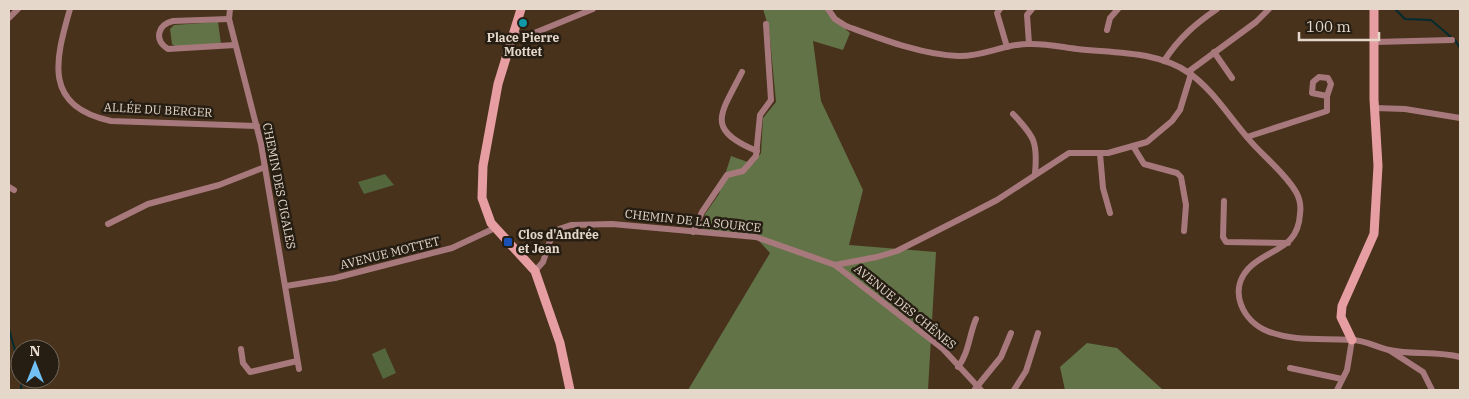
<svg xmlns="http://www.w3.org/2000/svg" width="1469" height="399" font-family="'IBM Plex Serif',serif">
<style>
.green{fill:#54663b}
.forest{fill:#627447}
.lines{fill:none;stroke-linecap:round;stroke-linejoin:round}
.stream{stroke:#042b2f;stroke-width:2}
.street{stroke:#a8797c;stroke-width:6}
.secondary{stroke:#e79ea2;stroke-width:9}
.culture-dot{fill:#0f9aa8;stroke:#261d13;stroke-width:2}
.transit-dot{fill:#1a4fb4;stroke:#261d13;stroke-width:2}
.labels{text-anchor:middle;stroke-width:5;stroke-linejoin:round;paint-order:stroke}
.poi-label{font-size:12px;font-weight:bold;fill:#e5d8ca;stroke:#261d13}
.street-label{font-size:12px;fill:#e5d8ca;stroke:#261d13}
</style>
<rect width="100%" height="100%" fill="#48321c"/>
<g class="green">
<path d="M385,174L394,185L364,194L358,182Z"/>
<path d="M385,348L396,373L383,379L372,354Z"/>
</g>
<g class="forest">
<path d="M763,9H827L835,20L850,33L843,50L813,41L821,101L863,190L849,245L936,252L928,390H688L770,253L758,240L701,230L705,214L719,194L731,156L753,164L761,153L763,118L776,102L769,29Z"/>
<path d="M218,22L221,44L176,47L172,44L170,29L174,25Z"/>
<path d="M1087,343L1117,348L1163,390H1065L1060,367Z"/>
</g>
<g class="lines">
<g class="stream">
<path d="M1395,9L1405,19L1431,20L1451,37"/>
<path d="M1455,40L1460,48"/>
<path d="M9,329L20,368"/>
<path d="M21,390L22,379"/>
</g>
<g class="street">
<path d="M70,9C55,61 43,106 111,121L257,126"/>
<path d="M230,9L229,19L261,144L299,369"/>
<path d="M828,9L835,19L846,26C879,38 922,55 958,56C982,57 1004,44 1028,44C1044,43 1061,47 1077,49C1113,53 1158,51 1189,73C1212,89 1228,115 1246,136C1261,155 1284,171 1296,192C1300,199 1301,207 1300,214C1298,251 1267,248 1248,269C1228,291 1243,321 1267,331C1295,342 1321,338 1351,340C1365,340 1376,347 1389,350C1412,355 1437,351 1460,357"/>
<path d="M1000,9L997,13L1007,47"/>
<path d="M9,18L18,9"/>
<path d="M229,19L173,21C157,25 154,40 168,49L235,45"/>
<path d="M1107,30L1110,18L1118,9"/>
<path d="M514,34L527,36L593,9"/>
<path d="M1375,42L1452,40"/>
<path d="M1029,44L1027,15L1032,9"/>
<path d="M1214,52L1232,78"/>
<path d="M1164,61C1179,38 1195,24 1217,9"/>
<path d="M742,72C721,114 704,129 757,151"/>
<path d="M1188,72L1256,22L1269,9"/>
<path d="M1375,108L1405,109L1460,118"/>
<path d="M1013,114C1034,136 1038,142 1035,173"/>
<path d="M1247,137L1327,111V96L1331,84L1328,78L1319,77L1313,82L1312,93L1327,96"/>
<path d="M1133,146L1144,164L1177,173L1181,177L1186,205L1184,231"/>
<path d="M1100,154L1103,188L1110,213"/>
<path d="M9,187L14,190"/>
<path d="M1224,201L1223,237L1226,242L1288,243"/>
<path d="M108,224L148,204L219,185L265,167"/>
<path d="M693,232L702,212L727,175L743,171L756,156L760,115L771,100L766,24"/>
<path d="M835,265L943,349L981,390"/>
<path d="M535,271L543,262L552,235L559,229L571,225L612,224L756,237L835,265L877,257L897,251L968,215L997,200L1069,153H1108L1147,142L1172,121L1180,110L1191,74"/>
<path d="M286,286L335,278L452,248L495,228"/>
<path d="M241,349L243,363L250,372L297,361"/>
<path d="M1389,350L1423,372L1432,390"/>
<path d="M958,367C969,353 969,335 976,319"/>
<path d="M1290,368L1342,379"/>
<path d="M975,389L1001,357L1011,333"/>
<path d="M1014,390L1026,371L1038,333"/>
<path d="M1337,390L1347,370L1352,340"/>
</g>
<g class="secondary">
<path d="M521,9L498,84L483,166L482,198L491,223L535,271L560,343L570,390"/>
<path d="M1352,340L1341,317L1342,306L1374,234L1378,166L1374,99V9"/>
</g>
</g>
<circle class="culture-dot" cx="523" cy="23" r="5"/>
<rect class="transit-dot" x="503" y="237" width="10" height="10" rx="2.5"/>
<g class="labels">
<g class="poi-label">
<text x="523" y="42">Place Pierre<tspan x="523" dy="14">Mottet</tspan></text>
<text x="518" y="239" text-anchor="start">Clos d'Andrée<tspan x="518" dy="14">et Jean</tspan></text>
</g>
<g class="street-label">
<text transform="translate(158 110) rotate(3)" y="4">ALLÉE DU BERGER</text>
<text transform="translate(279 186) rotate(79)" y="4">CHEMIN DES CIGALES</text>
<text transform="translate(693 221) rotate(6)" y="4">CHEMIN DE LA SOURCE</text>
<text transform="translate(390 253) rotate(-14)" y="4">AVENUE MOTTET</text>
<text transform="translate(905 307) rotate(39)" y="4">AVENUE DES CHÊNES</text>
</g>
</g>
<rect width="1469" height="399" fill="none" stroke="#e5d8ca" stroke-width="20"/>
<g transform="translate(35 364)"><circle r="24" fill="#261d13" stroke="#72685c"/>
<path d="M0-4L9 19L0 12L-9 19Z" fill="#71c1f4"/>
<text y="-8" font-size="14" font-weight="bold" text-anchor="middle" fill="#e5d8ca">N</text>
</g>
<path d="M1299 32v8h80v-8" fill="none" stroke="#e5d8ca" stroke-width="2.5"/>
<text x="1306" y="32" font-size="15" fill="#e5d8ca" stroke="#261d13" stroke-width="4" paint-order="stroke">100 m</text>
</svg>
